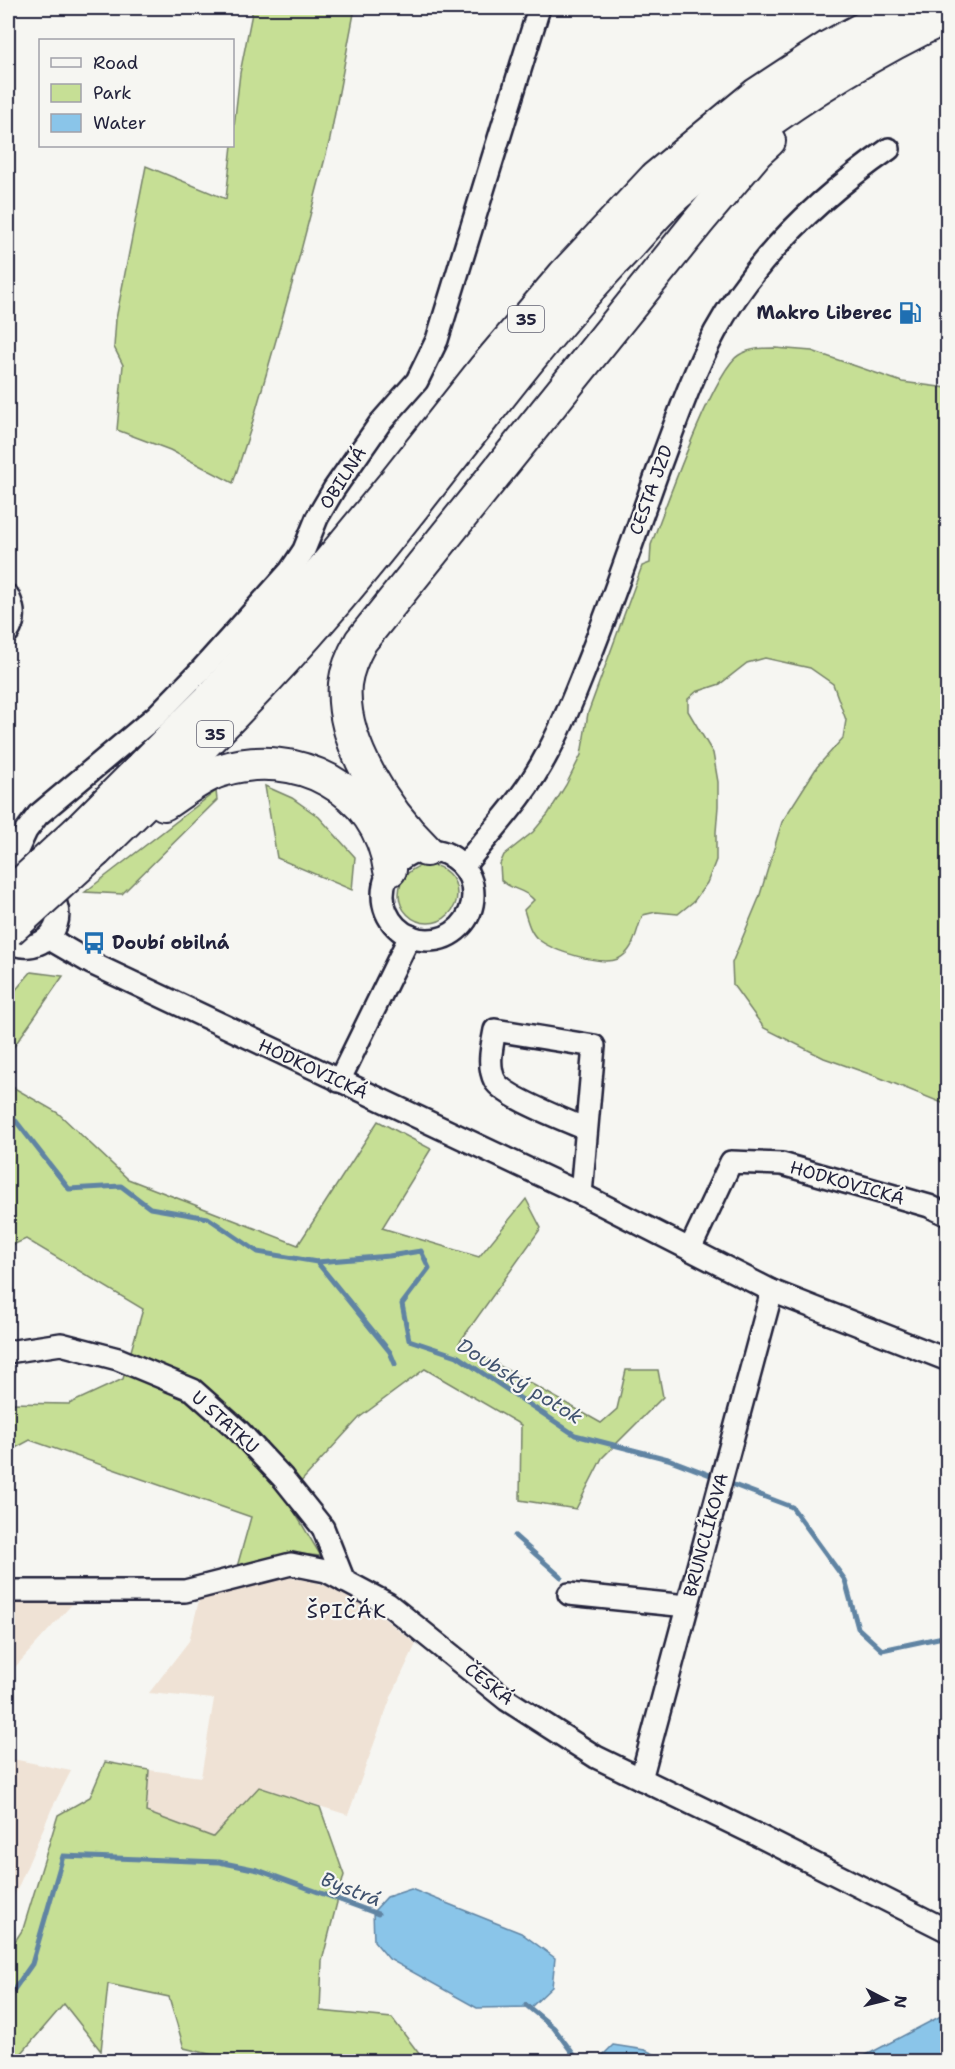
<svg xmlns="http://www.w3.org/2000/svg" width="955" height="2069" font-family="'Shantell Sans',sans-serif">
<style>
.built{fill:#efe2d5}
.green{fill:#c6df95;stroke:#748068;stroke-width:1.5}
.water{fill:#8ac5e9;stroke:#6084a3;stroke-width:1.5}
.lines{fill:none;stroke-linecap:round;stroke-linejoin:round}
.stream{stroke:#6084a3;stroke-width:5}
.minor-casing{stroke:#22223b;stroke-width:26}
.highway-casing{stroke:#22223b;stroke-width:36}
.minor{stroke:#f6f6f2;stroke-width:21}
.highway{stroke:#f6f6f2;stroke-width:32}
.highway-bridge-casing{stroke:#22223b;stroke-width:36;stroke-linecap:butt}
.highway-bridge{stroke:#f6f6f2;stroke-width:32}
.labels{text-anchor:middle;stroke-width:4.5;stroke-linejoin:round;paint-order:stroke}
.shield{fill:#f6f6f2;stroke:#626272;stroke-width:1.5}
.shield-label{font-size:16px;font-weight:bold;fill:#22223b}
.poi-label{font-size:18px;font-weight:bold;fill:#22223b;stroke:#f6f6f2;text-anchor:end}
.street-label{font-size:18px;fill:#22223b;stroke:#f6f6f2}
.water-label{font-size:20px;font-style:italic;fill:#41536f;stroke:#f6f6f2}
.neighbourhood-label{font-size:20px;letter-spacing:1.5px;fill:#22223b;stroke:#f6f6f2}
</style>
<rect width="100%" height="100%" fill="#f6f6f2"/>
<filter id="ink" filterUnits="userSpaceOnUse"><feTurbulence type="fractalNoise" baseFrequency=".0167" numOctaves="2"/><feDisplacementMap in="SourceGraphic" scale="12" xChannelSelector="R" yChannelSelector="G"/><feConvolveMatrix kernelMatrix="1 2 1 2 8 2 1 2 1" color-interpolation-filters="sRGB"/></filter>
<g filter="url(#ink)">
<g class="built">
<path d="M285,1577L312,1581L357,1597L416,1644L391,1697L348,1815L259,1787L213,1837L146,1812L149,1770L201,1777L214,1699L149,1693L189,1641L200,1596Z"/>
<path d="M75,1601L8,1675V1602Z"/>
<path d="M8,1758L71,1771L52,1808L8,1911Z"/>
</g>
<g class="green">
<path d="M253,8H355L330,139L294,277L250,431L233,483L170,450L117,430L123,365L114,347L116,319L146,166L226,199L240,73Z"/>
<path d="M775,348L812,351L902,382L947,388V1105L878,1077L824,1058L764,1028L733,985L732,963L759,898L782,822L817,767L843,738L846,720L833,684L810,668L765,658L747,663L720,684L696,692L688,699V711L713,753L718,782V806L716,832V860L707,883L694,901L678,914L656,912L643,915C635,931 636,950 618,959C601,966 552,951 538,939C530,933 527,919 524,910L534,900C524,888 512,891 501,880L500,864L504,855L533,832L548,814L566,785L581,755L588,713L642,566L650,563L651,545C664,511 714,369 739,355C750,348 763,348 775,348Z"/>
<path d="M265,786L292,798L319,817L355,857L352,890L277,858Z"/>
<path d="M216,791L217,800L122,894L85,892Z"/>
<circle cx="428" cy="894" r="29"/>
<path d="M31,972L63,976L8,1055V999Z"/>
<path d="M8,1081L9,1085L58,1113L128,1179L298,1245L378,1121L431,1149L382,1228L479,1257L526,1199L541,1228L459,1343L601,1423L617,1409L626,1370H658L663,1397L602,1458L576,1509L520,1500L521,1425L425,1369L360,1417L286,1498L321,1556L299,1554L237,1567L251,1517L30,1440L8,1452V1403L69,1404L123,1379L143,1309L26,1239L8,1247Z"/>
<path d="M105,1762L149,1770L146,1812L213,1837L259,1787L320,1807L344,1875L322,1961L320,2011L392,2018L423,2059L434,2061H238L184,2048L169,1997L108,1984L101,2051L64,2004L15,2061H8V1952L23,1929L58,1815L90,1797Z"/>
</g>
<g class="water">
<path d="M411,1889L521,1933L555,1958L552,1987L531,2007L477,2008L389,1959L374,1941L373,1912L387,1897Z"/>
<path d="M947,2014V2061H855L939,2017Z"/>
<path d="M613,2045L645,2050L670,2061H597Z"/>
</g>
<g class="lines">
<g class="stream">
<path d="M8,1111L69,1189L121,1186L150,1208L208,1218L258,1252L317,1262L389,1256L421,1251L429,1268L402,1304L409,1340L457,1356L575,1435L668,1459L718,1478"/>
<path d="M317,1262L390,1352L395,1364"/>
<path d="M726,1482L792,1507L845,1580L858,1628L882,1650L943,1637L948,1640"/>
<path d="M515,1536L561,1577"/>
<path d="M8,1998L32,1964L63,1856L219,1862L258,1870L378,1914"/>
<path d="M526,2005L554,2028L574,2055L583,2062"/>
</g>
<g class="minor-casing">
<g id="minor">
<path d="M8,596C14,608 16,620 8,632"/>
<circle cx="428" cy="895" r="45"/>
<path d="M11,863L26,831L38,815L156,716L201,670L290,571L304,550L317,518L334,489L380,423L417,381L437,340L539,8"/>
<path d="M463,867C492,830 525,797 547,754C564,724 576,691 589,659C615,594 637,528 661,462C677,419 693,373 715,332C756,257 820,197 889,149"/>
<path d="M48,938L91,963L581,1194L772,1291L948,1360"/>
<path d="M8,941C33,957 66,934 56,904C54,897 48,891 43,885"/>
<path d="M339,1081L410,936"/>
<path d="M581,1194L594,1046L495,1030C492,1046 487,1065 495,1081C504,1097 567,1121 586,1129"/>
<path d="M690,1249L731,1162L782,1164L929,1206L948,1215"/>
<path d="M8,1352L61,1344L118,1359L193,1390L239,1431L283,1478L323,1528L344,1581"/>
<path d="M8,1591H185L291,1564L326,1571L388,1604L507,1700L596,1757L759,1836L948,1931"/>
<path d="M569,1594L687,1606"/>
<path d="M641,1779L772,1291"/>
</g>
</g>
<g class="highway-casing">
<g id="highway">
<path d="M164,804C181,793 200,777 219,771C295,746 379,788 390,870"/>
<path d="M78,831L211,698L306,590L395,482L485,368L564,275L655,178L757,94L830,46L901,8"/>
<path d="M426,850C386,811 340,742 345,684C347,668 353,655 361,641L698,222L757,152L769,141"/>
<path d="M96,851C176,773 255,696 327,612C426,498 511,372 614,261C635,240 654,215 676,195C759,122 847,64 948,16"/>
</g>
</g>
<use href="#minor" class="minor"/>
<use href="#highway" class="highway"/>
<g class="highway-bridge-casing">
<g id="highway-bridge">
<path d="M8,896L78,831"/>
<path d="M8,931L96,851"/>
</g>
</g>
<use href="#highway-bridge" class="highway-bridge"/>
</g>
</g>
<defs>
<g id="fuel-bare" transform="scale(1.8)"><path d="M-5.5-6h7V0h2V4h1.3V-2.5L3-4.5l.8-.8L6-3V5H2.5V1h-1V6h-7ZM-4.2-4.7v3.2H.2V-4.7Z" fill="#1f6fb2" stroke="#f6f6f2" stroke-width="2.5" paint-order="stroke"/></g>
<g id="bus-bare" transform="scale(1.8)"><path d="M-5-6H5V4H4V6H2V4H-2V6H-4V4H-5ZM-3.5-4V0h7V-4ZM-3.5 1.2v1.5H-2V1.2ZM2 1.2v1.5H3.5V1.2Z" fill="#1f6fb2" stroke="#f6f6f2" stroke-width="2.5" paint-order="stroke"/></g>
</defs>
<g fill-rule="evenodd">
<use href="#fuel-bare" x="910" y="313"/>
<use href="#bus-bare" x="94" y="943"/>
</g>
<g class="labels">
<g class="shield">
<rect x="508" y="306" width="36" height="26" rx="4.5"/>
<rect x="197" y="721" width="36" height="26" rx="4.5"/>
</g>
<g class="shield-label">
<text x="526" y="325">35</text>
<text x="215" y="740">35</text>
</g>
<g class="poi-label">
<text x="892" y="319">Makro Liberec</text>
<text x="112" y="949" text-anchor="start">Doubí obilná</text>
</g>
<g class="street-label">
<text transform="translate(343 478) rotate(-57)" y="6">OBILNÁ</text>
<text transform="translate(651 490) rotate(-70)" y="6">CESTA JZD</text>
<text transform="translate(313 1069) rotate(25)" y="6">HODKOVICKÁ</text>
<text transform="translate(847 1183) rotate(16)" y="6">HODKOVICKÁ</text>
<text transform="translate(225 1422) rotate(42)" y="6">U STATKU</text>
<text transform="translate(706 1535) rotate(-75)" y="6">BRUNCLÍKOVA</text>
<text transform="translate(489 1684) rotate(38)" y="6">ČESKÁ</text>
</g>
<g class="water-label">
<text transform="translate(520 1381) rotate(32)" y="7">Doubský potok</text>
<text transform="translate(351 1889) rotate(21)" y="7">Bystrá</text>
</g>
<g class="neighbourhood-label">
<text x="347" y="1618">ŠPIČÁK</text>
</g>
</g>
<rect width="955" height="2069" fill="none" stroke="#f6f6f2" stroke-width="30"/>
<rect x="15" y="15" width="925" height="2039" fill="none" stroke="#22223b" stroke-width="2" filter="url(#ink)"/>
<rect x="39" y="39" width="195" height="108" fill="#f6f6f2" stroke="#a1a1a9" stroke-width="1.5"/>
<rect x="51" y="58" width="30" height="9" fill="#f6f6f2" stroke="#a1a1a9" stroke-width="1.5"/>
<text x="93" y="69" font-size="18" fill="#22223b">Road</text>
<rect x="51" y="84" width="30" height="18" fill="#c6df95" stroke="#a1a1a9" stroke-width="1.5"/>
<text x="93" y="99" font-size="18" fill="#22223b">Park</text>
<rect x="51" y="114" width="30" height="18" fill="#8ac5e9" stroke="#a1a1a9" stroke-width="1.5"/>
<text x="93" y="129" font-size="18" fill="#22223b">Water</text>
<g transform="translate(886 2000) rotate(97)" stroke="#f6f6f2" stroke-width="4.5" paint-order="stroke">
<path d="M0-4.5L10 22L0 15L-10 22Z" fill="#22223b"/>
<text y="-9" font-size="16" font-weight="bold" text-anchor="middle" fill="#22223b">N</text>
</g>
</svg>
